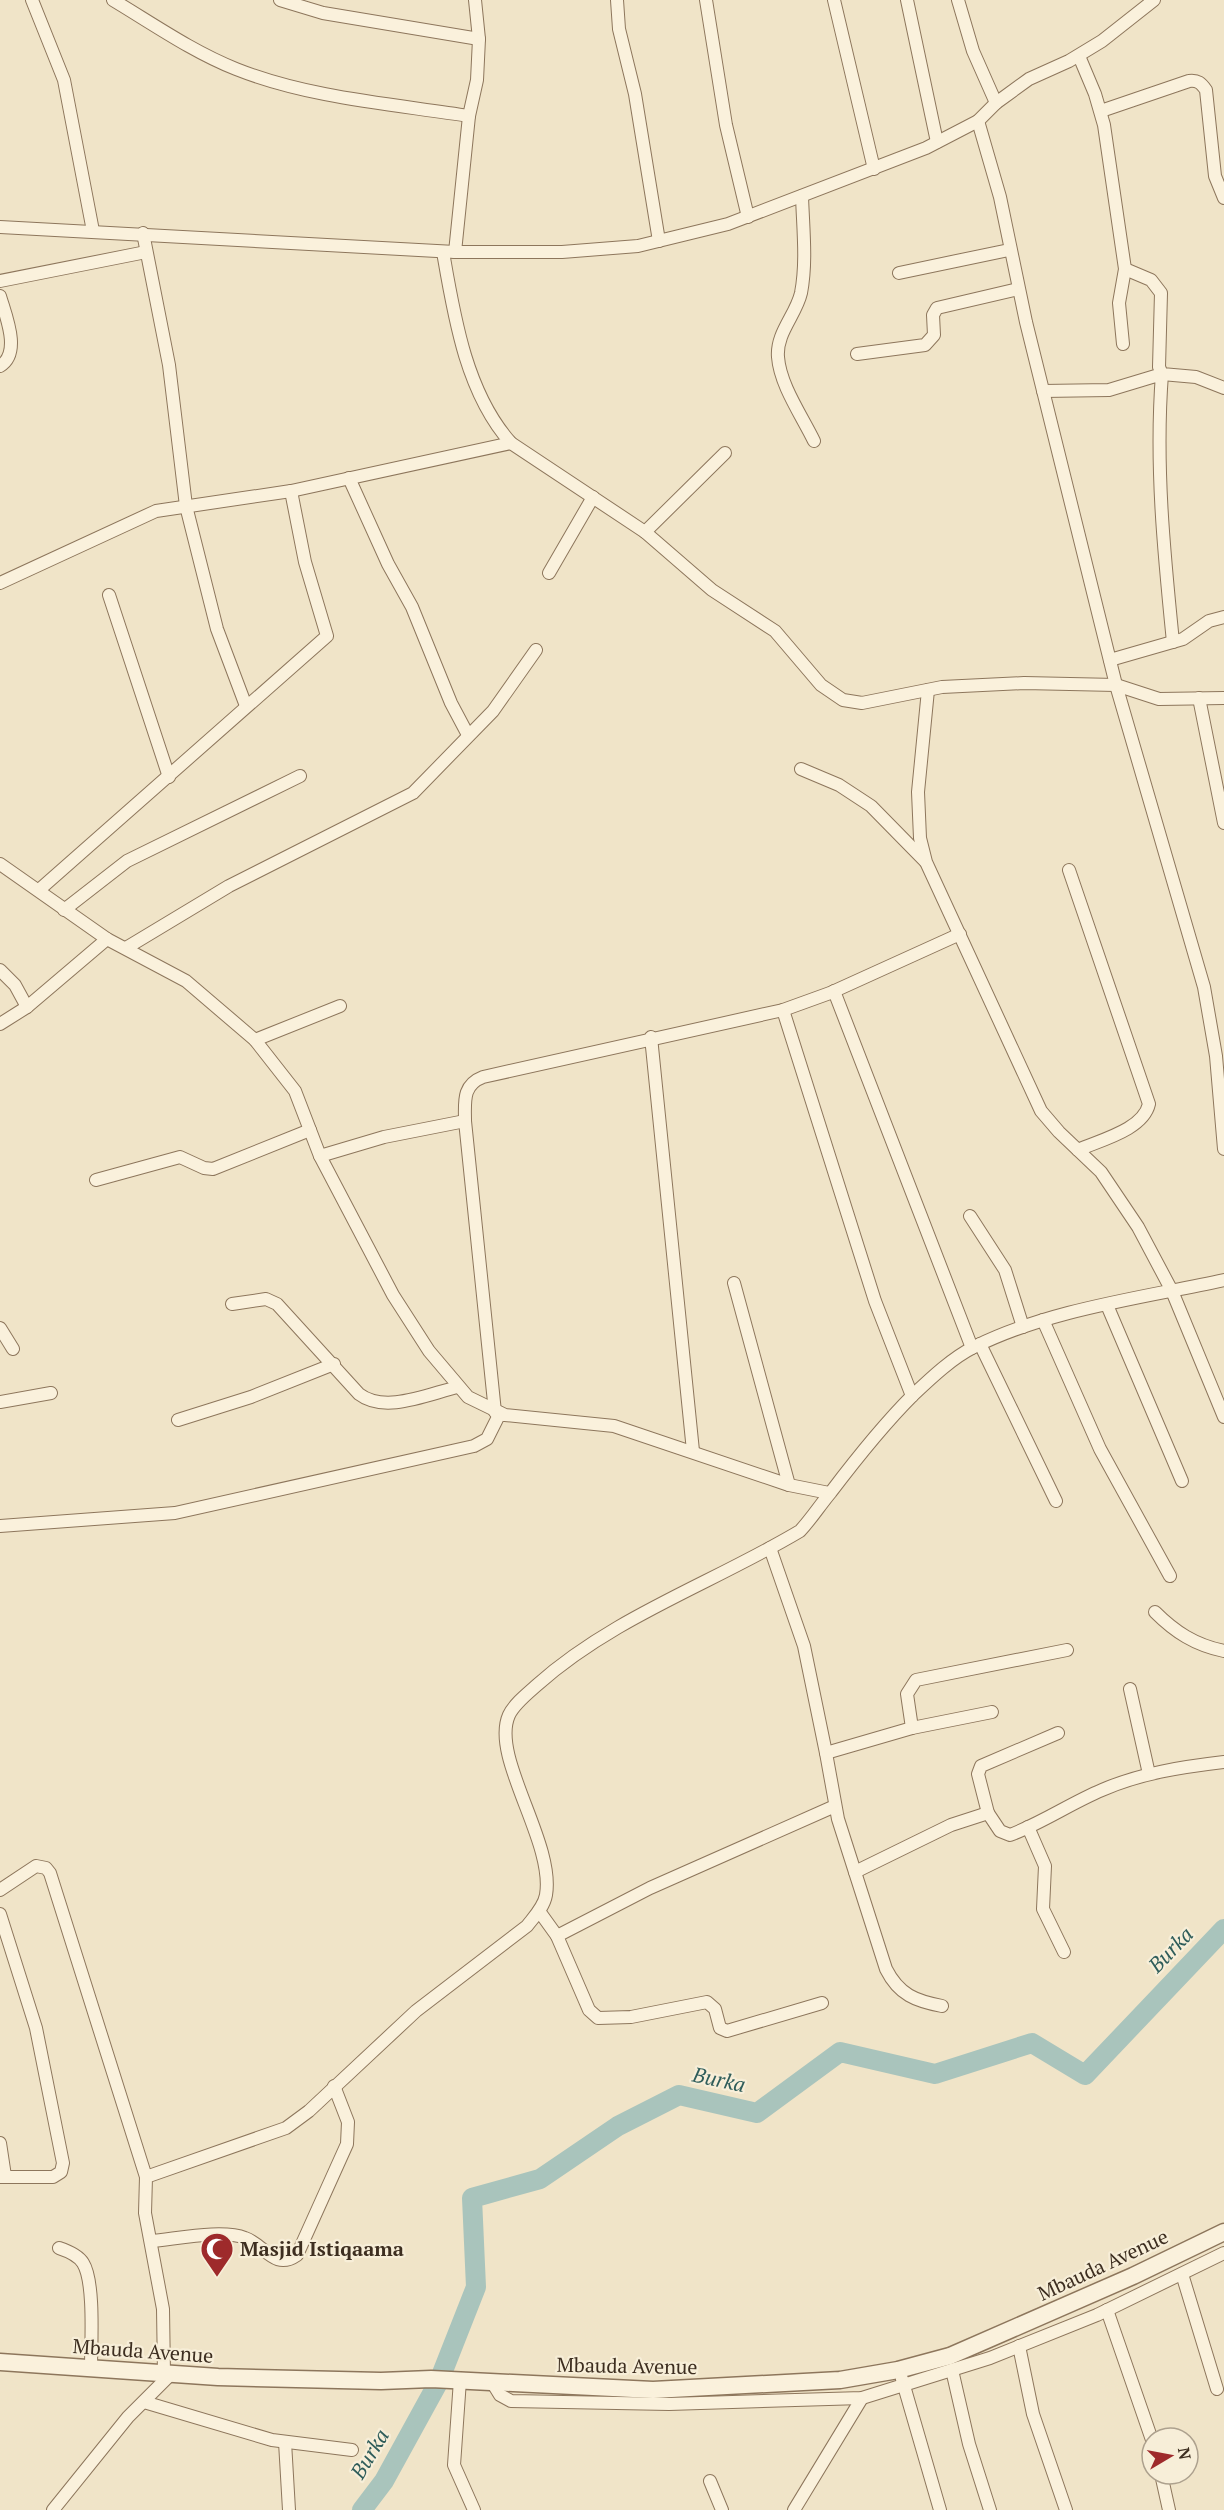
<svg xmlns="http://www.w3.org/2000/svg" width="1224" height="2510" font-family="'PT Serif',serif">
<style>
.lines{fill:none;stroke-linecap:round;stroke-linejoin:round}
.river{stroke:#a9c4bc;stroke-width:20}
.minor-casing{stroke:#8d765c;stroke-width:14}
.tertiary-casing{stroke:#8d765c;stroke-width:19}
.minor{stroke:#faf1dc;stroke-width:12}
.tertiary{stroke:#faf1dc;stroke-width:16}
.labels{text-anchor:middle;stroke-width:4.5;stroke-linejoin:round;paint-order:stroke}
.poi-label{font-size:20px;font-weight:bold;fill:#3d2e20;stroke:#f7eed8;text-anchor:start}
.street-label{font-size:20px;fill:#3d2e20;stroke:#f7eed8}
.water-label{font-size:21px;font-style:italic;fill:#2f5d5a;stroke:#f7eed8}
</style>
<rect width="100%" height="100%" fill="#f0e4c8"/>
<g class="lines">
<path class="river" d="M362,2510L384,2481L439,2381L476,2287L472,2198L540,2179L618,2126L679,2095L757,2113L840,2052L935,2074L1032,2043L1085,2075L1224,1929"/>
<g class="minor-casing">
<g id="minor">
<path d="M32,0L64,80L93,231"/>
<path d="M113,0C153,24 193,52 236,69C309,98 392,104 469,116"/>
<path d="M280,0L323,13L479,39"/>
<path d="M617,0L619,29L635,94L659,241"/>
<path d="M706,0L726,125L748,217"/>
<path d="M834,0L874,169"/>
<path d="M907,0L937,142"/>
<path d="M958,0L973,51L996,103"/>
<path d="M1079,56L1095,94L1104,125L1125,269L1119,303L1123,344"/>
<path d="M1101,111L1189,81C1198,80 1201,83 1206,90L1215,176L1224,198"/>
<path d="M978,121L1000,197L1026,322L1116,685L1204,987L1216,1056L1224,1149"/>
<path d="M802,196C803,228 807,262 801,293C796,315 776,333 778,357C780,385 802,416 814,441"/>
<path d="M0,227L455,252H562L638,246L728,224L926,148L978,121L996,103L1029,79L1069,61L1102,41L1154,0"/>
<path d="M143,233L169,365L186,506L217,629L246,706"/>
<path d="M443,252C454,316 466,393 511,443L645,532L712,590L775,631L821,685L843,700L862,703L942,687L1024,683L1116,685L1159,699L1224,698"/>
<path d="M455,252L469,116L477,80L479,39L475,0"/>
<path d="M1125,269L1151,280L1161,293L1159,367L1162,374L1196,377L1224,388"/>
<path d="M899,273L1009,250"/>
<path d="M0,281L146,252"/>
<path d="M0,296C5,314 22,353 0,366"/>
<path d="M857,354L925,345L934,335L933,315L937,308L1018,289"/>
<path d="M1043,391L1109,390L1162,374C1155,464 1164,553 1173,642"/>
<path d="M349,478L388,564L412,607L451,703L468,735"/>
<path d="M645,532L725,453"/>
<path d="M549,573L593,497"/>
<path d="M0,583L156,511L291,491L511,443"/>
<path d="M109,595L169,777"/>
<path d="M1110,660L1183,639L1209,621L1224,617"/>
<path d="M928,690L918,792L920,838L926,862L1041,1111L1059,1132L1101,1172L1138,1227L1172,1291L1224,1417"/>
<path d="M1199,698L1224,823"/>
<path d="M801,769L839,785L871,806L925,861"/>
<path d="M0,864L107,939L186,981L255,1040L295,1091L320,1156L393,1295L429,1351L468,1397L505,1415L614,1426L789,1485L829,1493"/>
<path d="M1069,870L1149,1104C1143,1130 1100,1140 1078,1150"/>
<path d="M39,890L327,636L305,562L291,491"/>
<path d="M64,910L127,861L300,776"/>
<path d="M126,948L229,886L413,793L493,711L536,650"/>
<path d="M0,970L15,985L27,1007"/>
<path d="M834,991L972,1348"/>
<path d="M783,1010L875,1301L912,1396"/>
<path d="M0,1024L27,1007L107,939"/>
<path d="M651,1037L693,1451"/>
<path d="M255,1040L340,1006"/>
<path d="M320,1156L384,1137L465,1121"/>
<path d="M96,1180L180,1157L204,1168L213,1169L310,1130"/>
<path d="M970,1216L1005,1270L1023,1327"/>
<path d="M734,1283L789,1485"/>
<path d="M232,1304L266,1299L277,1304L359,1394C385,1414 428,1394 458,1387"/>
<path d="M1107,1305L1182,1481"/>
<path d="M1043,1320L1100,1449L1170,1576"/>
<path d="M0,1328L13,1349"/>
<path d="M980,1344L1056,1501"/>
<path d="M0,1402L51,1393"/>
<path d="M495,1412L465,1121C465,1102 462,1085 483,1077L783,1010L830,993L960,934"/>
<path d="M178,1420L251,1397L334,1364"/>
<path d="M0,1526L175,1513L474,1446L487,1439L500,1413"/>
<path d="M770,1548L804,1646L826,1753"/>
<path d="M1155,1612C1175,1632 1195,1645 1224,1651"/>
<path d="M1130,1689L1149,1774"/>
<path d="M912,1728L992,1712"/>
<path d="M988,1813L978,1774L981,1766L1058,1733"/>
<path d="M1028,1827L1045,1866L1043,1909L1064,1952"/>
<path d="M855,1872L951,1825L988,1813L1000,1831L1010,1835C1042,1823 1071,1803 1102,1790C1141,1773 1182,1767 1224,1762"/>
<path d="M0,1890L36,1866L46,1868L50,1873L146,2177"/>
<path d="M539,1911L557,1936L589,2010L598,2018L631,2017L707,2002L715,2009L720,2028L727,2031L822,2003"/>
<path d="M0,1914L36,2028L63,2163L61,2172L53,2177H0"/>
<path d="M557,1936L650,1888L835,1806"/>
<path d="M942,2006C916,2001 899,1995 886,1969L838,1819L826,1753L912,1728L907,1694L916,1680L1067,1650"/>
<path d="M0,2143L5,2176"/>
<path d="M151,2241C176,2239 222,2229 245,2238C265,2245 274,2271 297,2255L347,2144L348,2122L334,2086"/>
<path d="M59,2248C68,2251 78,2255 83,2263C95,2282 91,2344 91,2368"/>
<path d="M1182,2274L1217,2389"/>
<path d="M1107,2310L1152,2440"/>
<path d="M1019,2346L1033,2414L1066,2510"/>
<path d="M952,2370L969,2444L990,2510"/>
<path d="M164,2374L163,2309L145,2213L146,2177L286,2128L309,2111L416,2011L527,1926C534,1917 544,1907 546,1895C555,1842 490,1757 509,1715C514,1704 528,1693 537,1685C613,1617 713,1583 800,1531C812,1518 820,1505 831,1492C856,1459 884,1424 913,1395C931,1378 952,1358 974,1347C1051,1309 1141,1298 1224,1280"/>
<path d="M902,2379L940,2510"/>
<path d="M460,2380L454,2465L474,2510"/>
<path d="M492,2382L500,2395L511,2401L669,2404L862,2398L990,2358L1097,2315L1224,2253"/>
<path d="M144,2402L272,2440L352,2450"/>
<path d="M285,2442L289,2510"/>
<path d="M1161,2474L1169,2510"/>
<path d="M710,2481L722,2510"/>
<path d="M53,2510L128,2417L171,2374"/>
<path d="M794,2510L862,2398"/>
</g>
</g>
<g class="tertiary-casing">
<path id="tertiary" d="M0,2362L218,2377L381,2381L431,2379L653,2390L840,2380L898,2370L950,2356L1133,2276L1224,2232"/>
</g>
<use href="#minor" class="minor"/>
<use href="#tertiary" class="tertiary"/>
</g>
<defs>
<g id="mosque-pin" transform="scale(1.725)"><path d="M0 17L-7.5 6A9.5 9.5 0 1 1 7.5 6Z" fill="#9e2a2b" stroke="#f7eed8"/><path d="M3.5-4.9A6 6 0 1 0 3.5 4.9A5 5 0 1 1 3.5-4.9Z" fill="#fff"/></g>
</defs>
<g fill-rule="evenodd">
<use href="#mosque-pin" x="217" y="2249"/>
</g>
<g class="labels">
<g class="poi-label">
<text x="240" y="2256">Masjid Istiqaama</text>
</g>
<g class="street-label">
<text transform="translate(1103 2265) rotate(-25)" y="7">Mbauda Avenue</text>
<text transform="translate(143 2351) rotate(4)" y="7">Mbauda Avenue</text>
<text transform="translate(627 2366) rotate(1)" y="7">Mbauda Avenue</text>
</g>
<g class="water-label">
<text transform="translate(1171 1950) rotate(-46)" y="7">Burka</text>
<text transform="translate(719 2080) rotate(12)" y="7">Burka</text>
<text transform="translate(370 2454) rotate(-59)" y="7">Burka</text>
</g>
</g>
<g transform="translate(1170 2456) rotate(80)"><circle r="28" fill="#f7eed8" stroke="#ada18e" stroke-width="1.5"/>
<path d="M0-4.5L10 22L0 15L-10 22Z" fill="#9e2a2b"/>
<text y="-9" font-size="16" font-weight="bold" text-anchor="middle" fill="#3d2e20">N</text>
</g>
</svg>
